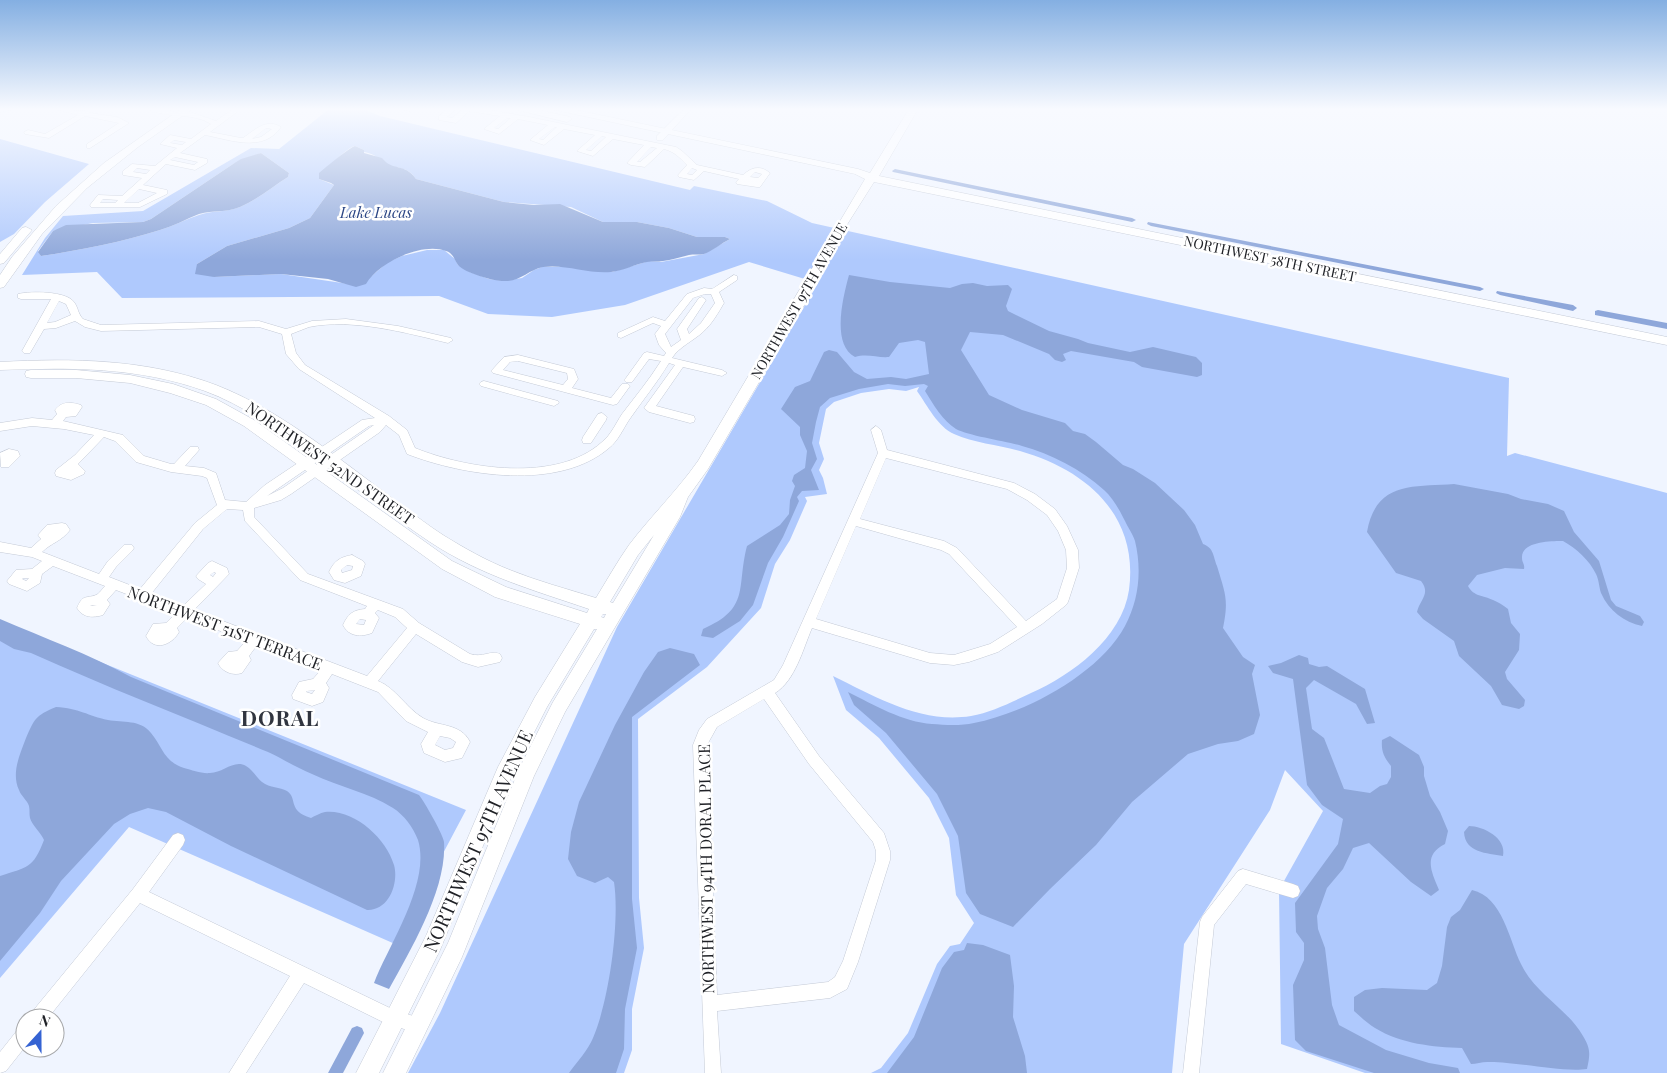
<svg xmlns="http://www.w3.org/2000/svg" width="1667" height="1073" font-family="'Playfair Display',serif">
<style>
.green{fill:#afc9fd;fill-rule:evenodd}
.water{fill:#8ea7da}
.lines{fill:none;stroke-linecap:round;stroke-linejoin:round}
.canal{fill:#8ea7da;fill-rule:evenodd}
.street-casing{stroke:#c4cad6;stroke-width:1}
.secondary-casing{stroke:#c4cad6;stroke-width:1}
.street{fill:#fff;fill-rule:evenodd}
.secondary{fill:#fff;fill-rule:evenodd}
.labels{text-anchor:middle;stroke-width:5;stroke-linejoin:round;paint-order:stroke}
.far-street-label{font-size:14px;fill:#202227;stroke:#fff}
.far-water-label{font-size:15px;font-style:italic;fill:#2b4685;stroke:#fff}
.street-label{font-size:16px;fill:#202227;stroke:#fff}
.near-street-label{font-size:19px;fill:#202227;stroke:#fff}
.district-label{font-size:21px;font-weight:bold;letter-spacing:1px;fill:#31353f;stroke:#fff}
</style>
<rect width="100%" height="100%" fill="#f0f5ff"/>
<g class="green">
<path d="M329,109H363L380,116L690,190L694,186L767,201L812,223L1509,378L1507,456L1515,453L1667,493V1073H1365L1281,1044L1279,890L1323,811L1285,770L1270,810L1184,944L1172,1073H871L881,1068L908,1033L937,964L950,946L960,944L974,923L956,895L949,838L929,798L879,738L846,710L833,676C876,697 921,724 971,716C992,712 1012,702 1031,693C1072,675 1122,638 1129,590C1139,516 1087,470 1020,451C999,445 974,443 954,434C938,427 927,405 917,391L919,387L906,391L889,389L861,393L834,402L826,409L819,443L824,459L819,470L823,478L827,494L805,497L807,501L790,540L775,564L761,608L707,667L638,719L639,898L644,948L632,1009V1050L624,1073H408L440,1013L617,627L818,283L749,262L625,305L552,317L488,314L439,296L122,298L97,272L22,275L45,238L63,216L143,211L251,148L279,149ZM355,146L364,150V152C380,155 377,161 388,165C400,169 408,167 416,179L504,202L571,207L603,222H637L669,228L697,237H725L730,239L704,254L661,262L649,261L612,272L569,267H542L534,270L522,278L504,281L489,279L470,272L458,265L455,259L444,250H427L402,256L388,262L368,279L349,284L281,274L214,277L197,264L227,246L289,228L310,218L334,185L319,179C325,170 346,148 355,146ZM261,153L289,173L288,177C272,187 258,199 240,207C225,213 213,210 199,215C186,219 174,226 160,230C122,242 81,250 41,256L38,251L53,231L93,223L143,222L151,219L233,164Z"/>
<path d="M0,139L89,164L45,202L14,234L0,242Z"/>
<path d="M0,632L88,657L466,810L395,944L129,827L0,978Z"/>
</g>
<g class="water">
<path d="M355,146L364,150V153L382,158C393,172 404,162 416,179L504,202L534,205L560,204L603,222H637L669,228L697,237H725L730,239C722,243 712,251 704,254C699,255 693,254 689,255C680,257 671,260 663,261C658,262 652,261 647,262C635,264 623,271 611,272C588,274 566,264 543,267C528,270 520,282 504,281C493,281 465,273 458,265C454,259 453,253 446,251C421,242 378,263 366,284L356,287L328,279L281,274L214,277L195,274L197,264L227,246L289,228L310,218L334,185L331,183L319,179V173C325,168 350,147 355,146Z"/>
<path d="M261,153L289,173L288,177C272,187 258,199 240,207C226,213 213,210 199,214C186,219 174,226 160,230C122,242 81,250 41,256L38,252L53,231L66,225L143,222L151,219L233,164L241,159Z"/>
<path d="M849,275L890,282L950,288L962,284L973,283L987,286L1008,285L1012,289L1006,306L1008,311L1049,331L1078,339L1088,343L1130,352L1153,347L1196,357L1202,363V375L1197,377L1142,367L1134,362L1071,351L1063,354L1066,360L1062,362L1055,360L1049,354L1003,335L970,332L961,350L989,395L1022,410L1065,423L1073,431L1085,434L1096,442L1123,465L1133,469L1155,483L1184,510L1195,525L1203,544C1214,548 1213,556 1217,566C1225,593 1229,599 1223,628L1243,657L1255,665L1252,674L1260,715L1254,734L1238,741L1218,744L1188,754L1132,802L1096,845L1050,889L1013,927L980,914L966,893L958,836L937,794L886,733L854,705L848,692C874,705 903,722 932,724C945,725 961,726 974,723C1026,713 1099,674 1125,626C1139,600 1142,570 1135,541C1133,534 1128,528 1125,521C1120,511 1113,498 1104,490C1081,469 1051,454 1022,446C1006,441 969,436 956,429C943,421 933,404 925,391L928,386L924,384L905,386L888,384L859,389L830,398L820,407L816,422L812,443L817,459L811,470L819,490L802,491L797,497L799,501L783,537L768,563L753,605L740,621L713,638L701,636L703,629C751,608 736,588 747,546L780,525L789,514L790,500L795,486L792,481L794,475L805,468L807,451L800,435V427L781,409L795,387L810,381L824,352L829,350L837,352L854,372L867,379L891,377L906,379L929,374L925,342L918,340L899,343L889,357C877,358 867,353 855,357C831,344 843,297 849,275Z"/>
<path d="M1454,484L1508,494L1521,499L1548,504L1564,511L1574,532L1599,561L1611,600L1616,606L1640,616L1644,622L1642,626C1624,622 1609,611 1601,593C1599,587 1599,580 1596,574C1590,561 1576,548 1563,541C1552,541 1521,541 1522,558C1522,563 1525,564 1524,569L1505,568L1477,575L1468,586C1474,597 1483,595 1493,600C1498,602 1503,605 1508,609L1511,623L1520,634L1519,650L1505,672L1507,679L1525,700L1524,706L1519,709L1502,705L1491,686L1459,656L1454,641L1423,619L1417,612C1420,599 1431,594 1421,581L1396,573L1367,532C1376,481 1413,487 1454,484Z"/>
<path d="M0,619C44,638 89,654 131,677L419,795C424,801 444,836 444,842C447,889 411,949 389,989L374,983C389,944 431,883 418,840C413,827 404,815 393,808C368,792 339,787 312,774C297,768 283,759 268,752C189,719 109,688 31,653L14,649L0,641Z"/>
<path d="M670,648L694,654L700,665L632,717V899L637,948L625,1009L624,1049L616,1073H569C577,1062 588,1050 593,1038C609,1001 620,922 614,882L608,877L595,883L577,876L568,859L571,832L579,802L615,725L644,672L658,652Z"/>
<path d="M1299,655L1308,658L1309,664L1319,667L1327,666L1365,689L1375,723L1367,724L1356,704L1314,680L1306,688L1312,729L1324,738L1344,789L1370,793L1380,786L1387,784L1391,777V766C1384,757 1381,751 1382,740L1390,736L1419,755L1424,767V776L1430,796L1440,812L1448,831L1445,844C1423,855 1431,871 1439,890L1431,896L1411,882L1369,843L1353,848L1343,869L1327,888L1317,916L1318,929L1325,948L1332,1005L1339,1025L1386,1050L1429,1063L1458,1068L1460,1073H1374L1306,1051L1295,1040L1293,985L1304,960V943L1296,932L1295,903L1338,844L1343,819L1322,805L1307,785L1293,679L1273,673L1268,666L1281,663Z"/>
<path d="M56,707C79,708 88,716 108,720C123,723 140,719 151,733C163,747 163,761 184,768C192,770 202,774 210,773C223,773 234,759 246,766C253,770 256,777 262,782C270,788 280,787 287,791C298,798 287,811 311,818C315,816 320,813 325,812C354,809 386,838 394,865C399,883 389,911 367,910L231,846L166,812L148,808L130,814L114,824L61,881L40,913L0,961V876C27,867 33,869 44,840C41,833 32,825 30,818C29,814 30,810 29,806C27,800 21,796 19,790C11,773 20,754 26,738C35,718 35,716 56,707Z"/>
<path d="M1469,826C1483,826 1507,838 1503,856C1487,853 1465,853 1464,832Z"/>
<path d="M1472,890C1503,897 1509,940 1521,964C1535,994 1567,1008 1583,1036C1591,1049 1590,1055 1587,1069C1563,1073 1513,1061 1487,1062C1482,1062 1476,1064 1471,1064L1462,1048C1433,1047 1401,1044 1375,1028C1368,1024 1361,1017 1354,1011V997L1365,990L1382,988L1427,990L1437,983L1442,966L1447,927L1451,917L1460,910Z"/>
<path d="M967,943L983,945L1010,955L1014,986L1013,1017L1025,1056L1027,1073H887L914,1037L942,968L954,952L964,950Z"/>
</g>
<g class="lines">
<g class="canal">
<path d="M895,169L1132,218L1136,220L1132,222L893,172L892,171Z"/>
<path d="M1148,222L1480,287L1484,289L1480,291L1151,226L1147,224Z"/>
<path d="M1497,291L1573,305L1577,308L1573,311L1500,295L1496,293Z"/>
<path d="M1598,310L1667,323V329L1595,315V311Z"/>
<path d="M357,1026L362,1028L364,1033L343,1073H328L352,1028Z"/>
</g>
<g class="street-casing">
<g id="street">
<path d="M0,109H16L0,112Z"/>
<path d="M56,109L83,111L87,110L90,113L117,117L129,123L90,148H87V144L119,123L85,116L49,138L25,134L24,132L28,130L45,134L78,115Z"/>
<path d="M148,109H163L178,113L190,112L216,121L233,109H241L210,132L241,138H243C255,130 266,118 281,127C263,153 231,140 205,135L180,153L207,159V163L195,170L166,164L143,185L167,190V194L140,207H91L90,205L98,195L122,196L142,178L123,175V171L132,164L155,166L177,148L160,144L170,135L191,139L211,124C193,112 167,119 148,109ZM266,128L272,129L261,137L252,139ZM174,140L186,142L182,145L170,143ZM175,157L198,162L194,165L170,160ZM137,168L150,170L146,174L133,172ZM139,189L157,193L138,203H124ZM103,199L118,200L115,203H100Z"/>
<path d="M401,109H413L410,111Z"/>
<path d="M448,109H456L447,117L452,118L463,109H484L529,117L676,147L682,151L697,165L743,175C752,167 760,165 770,173L760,187H757L737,184L736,182L739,179L704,171L694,180L679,177L678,175L687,165C679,157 675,152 664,149L645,167L631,165L627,163L644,145L613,139L593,156L577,151L595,135L564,129L544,145L530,140L548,125L518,119L499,134L484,129L500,116L469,111L456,123L439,120V116ZM507,118H511L498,129L494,128ZM555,127H557L543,140L539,139ZM602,136L606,137L591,151L586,150ZM651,147L657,148L640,162H637ZM692,168L697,170L692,175L687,174ZM755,172L762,174L758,178L750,177Z"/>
<path d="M684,109H691L663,140H657V136Z"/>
<path d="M734,275L737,276V280L719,292L724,303C718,313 712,324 703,332C693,341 679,347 672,358L722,370L727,373L722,376L683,367L656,406L694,416L695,419L694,422L690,423L649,412L644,408L675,365L669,363C657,383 642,401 629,420C623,429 618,441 609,448C559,491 464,476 407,454L399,435L386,425L380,432L291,494L281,500L254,508V517L308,574L403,609L419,623L470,654C483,658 490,650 500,654L502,658L500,662L478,667L462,662L416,634L378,681C396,688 406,708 423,718C439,727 461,723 470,742L462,758L445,762L424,753L421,744L428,732L406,721L378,692L332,674L326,683L329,688L323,702L312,706L293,699L292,695L299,682L313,679L321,670L257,645L249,656L251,660L242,673C233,676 222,672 218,663L228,652L237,651L246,641L187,618L177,628L179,632C172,645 154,652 146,636L153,624L166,623L176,613L116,590L107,600L110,604L103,615C93,618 83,618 77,608C83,594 85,599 96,595C99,594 103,588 105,586L53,566L42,574L40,583L27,591L9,584L7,581L16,570L32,569L42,561L32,557L0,552V542L31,548L41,539L38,535L47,525L62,523L66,524L70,530C62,541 51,543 42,552L99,574L108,561L124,545H132L134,548L132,551L116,567L109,577L140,589L195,523L217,505L207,478L202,476L171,472L136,462L115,441L104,437L78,464L85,471L84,474L71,480L56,476L55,473L56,470L75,455L94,435L64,429L32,426L0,431V423L32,418L52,420L57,414L55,410C62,401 71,402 81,405L82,407L76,416L66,417L63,421L123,435L144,456L171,464H174L190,447H198L199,450L185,466L204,468L216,473L225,500L246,502L265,485L362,420L375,418L299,369L286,354L282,334L259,327L101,331L85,327L75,321L56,328L44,329L30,353H24L22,351L51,299H21L18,298V294C31,291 66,291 74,302C78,307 78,314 83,319L101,325L259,321L286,329L312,321L346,319L398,326L451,338L453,340L448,343C407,333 352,318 309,327C303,329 297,332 291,334L296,353L305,365L389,416L407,430L415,448C467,469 557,483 602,442C611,435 616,423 622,414C635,397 649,380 661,361L649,359L632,382H626L624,380L626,378L644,353L647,352L664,356L666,353L659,345L655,334L661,326L653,323L621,338L618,337V333L653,317L665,321L687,294L704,288L712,289ZM705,294H711L715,303L701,323L689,334L687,329L706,300L702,297L699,298L677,329L681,340L671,347L665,334L693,298ZM59,301L66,304L71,315L55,322L47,323ZM374,425L283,488L267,496L369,426ZM227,509L243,510L245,521L300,580L367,606L365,609C353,610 348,614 343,625C349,637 361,637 372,633L379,618L375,613L378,610L395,617L407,628L367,676L194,610L229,574L227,568L212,561L208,563L196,576L198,579L206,584L183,606L151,594L203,529ZM214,572L216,573L213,577L210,575ZM23,578H29L26,581L22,579ZM92,605H97L90,606ZM360,619L366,620L364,625L356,624ZM315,690L312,694L306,692L307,691ZM440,736L450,738L456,742L453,748L445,750L435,745Z"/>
<path d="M518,355L574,369L578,379L572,388L611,398L622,384H628L630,386L617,404L613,405L493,373L491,371L493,369L504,357ZM518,361L567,373L568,379L563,385L503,370L510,362Z"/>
<path d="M484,381L558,401L559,403L554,406L481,386L479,384L481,382Z"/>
<path d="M602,413L607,417L606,420L591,443H583L582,440L583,437L598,414Z"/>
<path d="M876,426L881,430L887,450L1014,483L1035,494L1055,509L1067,526L1078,550L1079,568L1068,602L1066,605L1042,624L998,652L969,662L954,665L930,663L812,628C803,649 795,681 775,693L819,756L884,833L890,851V860L858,962L847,989L830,998L717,1011L721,1073H705L693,745L699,730L707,719L774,680L783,665L878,453L871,430ZM886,458L1007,489L1027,500L1047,515L1058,531L1066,550L1067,568L1057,599L1026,621L957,548L944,541L860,519ZM856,526L941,550L949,554L1017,627L990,644L954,655L930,653L816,619ZM764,699L809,764L873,842L876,851V860L843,961L835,977L828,982L717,995L707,745L717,727Z"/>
<path d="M9,449L18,451L20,456L9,467H1L0,453Z"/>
<path d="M352,555L363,561L365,564L361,576L345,583L334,580L329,572C334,561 340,557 352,555ZM347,565L353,566L352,570L342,573L341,570Z"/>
<path d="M178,833L183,835L185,840L183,845L149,892L392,1009L425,1020L427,1026L425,1032L419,1034L383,1022L304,983L246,1073H229L290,976L140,903L48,1018H30L32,1012L133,889L173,835Z"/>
<path d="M1243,869L1293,884L1298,886L1300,891L1298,896L1293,898L1246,884L1214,925L1199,1073H1183L1200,922L1202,917L1238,871Z"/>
<path d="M25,1026V1047L6,1071L0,1073V1052L19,1028Z"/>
</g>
</g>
<g class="secondary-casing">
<g id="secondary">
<path d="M181,109H192L138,147L87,188L42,234L4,287L0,288V275L12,257L56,206L104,163Z"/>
<path d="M514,109H534L570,117L572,119L567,122Z"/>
<path d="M551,109H571L858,169L870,173L909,109H918L879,176L1667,337V345L874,182L848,223L809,297L708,469L688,497L680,517L565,712L534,776L462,957L406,1073H383L448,943L520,767L553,702L597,629H594L547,707L511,778L440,950L379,1073H356L426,936L498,767L535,697L580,624L495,597L442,569L244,426L206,405L170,393L130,383L76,378H31L26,377L25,374L26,371L31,370H76L130,375L173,384L216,399L254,420L452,561L506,587L587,613L589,609C533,590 480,575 430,542C388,514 349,482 308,452C276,429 243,405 205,391C139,367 69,367 0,370V362C73,358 147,359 216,385C283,411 345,464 403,506C416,516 429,526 443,535C464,548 487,561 510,570C537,581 567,589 596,598C607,580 617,562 629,545C651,516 677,491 698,461L865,179L855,174ZM654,535L613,603L610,602L638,555ZM603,614H606L604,618L601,617Z"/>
<path d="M26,227L32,230L4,263L0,264V254L22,228Z"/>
</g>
</g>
<use href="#street" class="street"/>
<use href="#secondary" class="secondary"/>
</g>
<linearGradient id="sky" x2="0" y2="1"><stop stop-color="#84afe2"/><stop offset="0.42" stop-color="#f8faff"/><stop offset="1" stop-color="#f8faff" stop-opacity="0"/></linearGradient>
<rect width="1667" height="260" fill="url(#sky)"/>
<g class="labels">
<g class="far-street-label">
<text transform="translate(1270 259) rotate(12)" y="5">NORTHWEST 58TH STREET</text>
<text transform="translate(799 301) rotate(-60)" y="5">NORTHWEST 97TH AVENUE</text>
</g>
<g class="far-water-label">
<text x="376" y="218">Lake Lucas</text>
</g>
<g class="street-label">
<text transform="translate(330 463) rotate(35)" y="6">NORTHWEST 52ND STREET</text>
<text transform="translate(225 628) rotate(21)" y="6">NORTHWEST 51ST TERRACE</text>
<text transform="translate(706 869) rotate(-91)" y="6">NORTHWEST 94TH DORAL PLACE</text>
</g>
<g class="near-street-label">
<text transform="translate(478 841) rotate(-66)" y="7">NORTHWEST 97TH AVENUE</text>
</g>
<g class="district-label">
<text x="280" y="726">DORAL</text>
</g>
</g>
<g transform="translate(40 1033) rotate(21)"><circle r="24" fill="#ffffff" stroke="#a6a7a9"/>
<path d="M0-4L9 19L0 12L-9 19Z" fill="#3563d3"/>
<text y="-8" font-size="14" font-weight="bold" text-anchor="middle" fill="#202227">N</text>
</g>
</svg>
